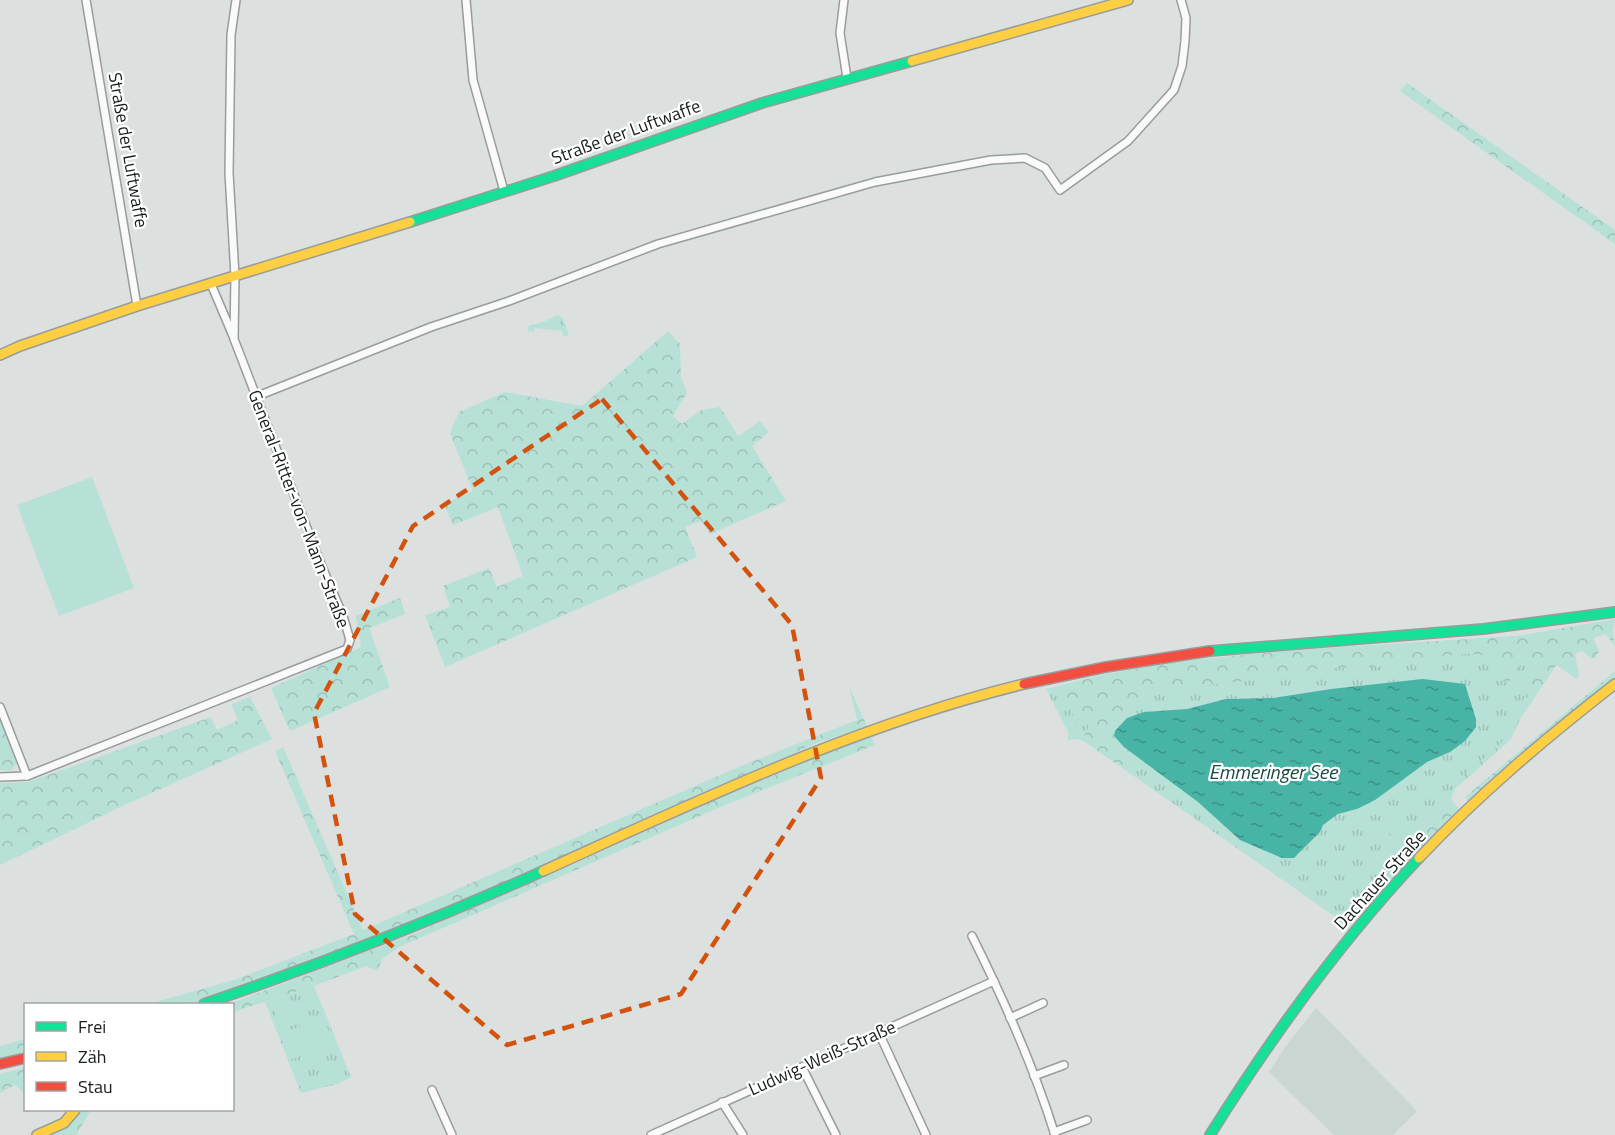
<svg xmlns="http://www.w3.org/2000/svg" width="1615" height="1135" font-family="'Titillium Web',sans-serif">
<style>
.built{fill:#c9d6d2}
.grass{fill:url(#grass-tufts);fill-rule:evenodd}
.forest{fill:url(#forest-crowns)}
.garden{fill:#b7e0d7}
.water{fill:url(#water-ripples)}
.lines{fill:none;stroke-linecap:round;stroke-linejoin:round}
.street-casing{stroke:#989d9c;stroke-width:10}
.fast-casing{stroke:#989d9c;stroke-width:12}
.slow-casing{stroke:#989d9c;stroke-width:12}
.jam-casing{stroke:#989d9c;stroke-width:12}
.street{stroke:#fafafa;stroke-width:7}
.fast{stroke:#16e098;stroke-width:9}
.slow{stroke:#ffcf43;stroke-width:9}
.jam{stroke:#f24e42;stroke-width:9}
.marked{fill:none;stroke:#d3530e;stroke-width:4.5;stroke-dasharray:12 8;stroke-linejoin:round}
.labels{text-anchor:middle;stroke-width:4.5;stroke-linejoin:round;paint-order:stroke}
.street-label{font-size:18px;fill:#181c1b;stroke:#fff}
.water-label{font-size:20px;font-style:italic;fill:#174c43;stroke:#fff}
</style>
<defs>
<pattern id="grass-tufts" width="24" height="20" patternUnits="userSpaceOnUse" patternTransform="scale(1.5)"><rect width="24" height="20" fill="#b7e0d7"/><path d="M3 7l-1-3M5 7V3M7 7l1-3M15 17l-1-3M17 17v-4M19 17l1-3" fill="none" stroke="#9dc0b8"/></pattern>
<pattern id="forest-crowns" width="20" height="18" patternUnits="userSpaceOnUse" patternTransform="scale(1.5)"><rect width="20" height="18" fill="#b7e0d7"/><path d="M2 6a3 3 0 1 1 6 0M12 15a3 3 0 1 1 6 0" fill="none" stroke="#9dc0b8"/></pattern>
<pattern id="water-ripples" width="26" height="14" patternUnits="userSpaceOnUse" patternTransform="scale(1.5)"><rect width="26" height="14" fill="#47b4a6"/><path d="M2 4q2-2 4 0t4 0M15 11q2-2 4 0t4 0" fill="none" stroke="#3a9286"/></pattern>
</defs>
<rect width="100%" height="100%" fill="#dce1e0"/>
<path class="built" d="M1316,1008L1417,1111L1393,1135H1334L1269,1072L1286,1046Z"/>
<g class="grass">
<path d="M558,315L563,318L569,336H563L562,331L535,328L534,332L528,331L527,327L529,326L543,322Z"/>
<path d="M1516,636L1556,665L1520,719L1511,739L1455,789L1451,799L1337,918L1085,742L1076,739L1067,740L1069,734L1046,689C1199,650 1359,647 1516,636ZM1465,684L1476,719L1450,752L1427,762L1357,809L1338,814L1323,825L1320,832L1297,856L1240,840L1198,802L1144,712L1187,709L1226,699L1273,698L1331,689Z"/>
<path d="M314,986L351,1077L338,1084L301,1093L265,1002Z"/>
</g>
<g class="forest">
<path d="M1407,83L1615,230V244L1400,91Z"/>
<path d="M668,331L680,344L681,377L687,393L673,416L682,424L701,410L720,407L738,436L760,421L769,432L752,446L786,501L710,534L701,521L685,527L697,557L445,667L425,615L450,607L443,586L489,568L497,587L523,576L498,507L453,525L444,504L473,491L450,433L459,412L505,392L582,406Z"/>
<path d="M400,598L405,614L369,628L390,687L290,731L271,688L361,647L356,616Z"/>
<path d="M1615,619L1613,632L1615,647L1606,634L1593,638L1599,651L1594,660L1582,651L1575,654L1579,676L1577,679L1556,665L1520,719L1515,731L1511,728L1514,716L1534,680L1532,658H1526L1514,678L1507,682L1498,680L1501,661C1470,645 1429,661 1397,665C1367,668 1336,667 1305,670C1288,672 1272,678 1255,680C1231,683 1200,682 1181,699L1169,696L1163,690H1153C1135,701 1122,712 1110,729L1124,747L1134,754L1129,763L1120,765L1115,763L1085,742L1084,736L1089,726L1086,724L1079,726L1057,686L1102,675L1174,662L1261,653L1516,636Z"/>
<path d="M1615,671V680L1540,737L1468,801L1465,797Z"/>
<path d="M849,686L867,726L812,745L589,847L406,925L232,991L191,1004H148L234,980L354,934L275,751L283,747L363,930L741,766L857,720Z"/>
<path d="M250,697L272,739L127,804L0,865V783L28,782L211,717L217,730L238,720L231,704Z"/>
<path d="M0,711L19,760L11,771L0,770Z"/>
<path d="M871,737L875,745L725,805L399,947L383,958L377,971L366,966L314,986L233,1012L232,1004L237,1001L411,935L592,856L726,795L820,756Z"/>
<path d="M1508,737L1511,739L1455,789L1458,781Z"/>
<path d="M1451,799L1459,809L1404,865L1346,931L1337,918Z"/>
<path d="M25,1039V1053L0,1060V1046Z"/>
<path d="M23,1068L25,1070V1094L15,1085L0,1093V1074Z"/>
<path d="M81,1110H91L76,1135H51L74,1121Z"/>
</g>
<g class="garden">
<path d="M92,477L134,588L59,616L17,505Z"/>
<path d="M1402,817L1412,827L1397,842L1388,832Z"/>
<path d="M302,1000L309,1020L280,1029L273,1009Z"/>
<path d="M325,1019L333,1046L289,1060L280,1033Z"/>
</g>
<path class="water" d="M1423,679L1465,684L1476,719V727L1465,741L1450,752L1427,762L1375,800L1357,809L1338,814L1323,825L1320,832L1294,858H1282L1240,840L1198,802L1124,747L1114,736L1115,731L1127,718L1144,712L1187,709L1226,699L1273,698L1331,689Z"/>
<g class="lines">
<g class="street-casing">
<g id="street">
<path d="M86,0L137,306"/>
<path d="M466,0L473,80L504,191"/>
<path d="M844,0L840,33L847,78"/>
<path d="M211,284L233,336"/>
<path d="M255,397L431,327L509,301L658,244L875,182L991,160L1025,158L1045,168L1060,190L1128,141L1174,90L1182,66L1185,41L1186,18L1181,0"/>
<path d="M0,707L27,776"/>
<path d="M0,777L27,776L347,649L350,640L343,616L320,562L234,339L235,276L229,173L231,35L236,0"/>
<path d="M972,936C1004,1000 1034,1067 1055,1135"/>
<path d="M1010,1018L1043,1003"/>
<path d="M879,1033L926,1135"/>
<path d="M802,1067L836,1135"/>
<path d="M1034,1076L1064,1065"/>
<path d="M432,1090L452,1135"/>
<path d="M722,1102L743,1135"/>
<path d="M1054,1132L1087,1120"/>
<path d="M651,1135L994,981"/>
</g>
</g>
<g class="fast-casing">
<g id="fast">
<path d="M410,222L554,176L762,103L912,61"/>
<path d="M1210,651L1483,629L1615,612"/>
<path d="M204,1004C319,965 432,921 543,871"/>
<path d="M1210,1135C1272,1036 1339,943 1419,858"/>
</g>
</g>
<g class="slow-casing">
<g id="slow">
<path d="M912,61L1128,0"/>
<path d="M0,355L20,346L137,306L410,222"/>
<path d="M1419,858C1479,794 1546,738 1615,684"/>
<path d="M543,871C700,800 856,725 1024,684"/>
<path d="M37,1135L64,1123L75,1110"/>
</g>
</g>
<g class="jam-casing">
<g id="jam">
<path d="M1024,684L1106,667L1210,651"/>
<path d="M0,1064L26,1058"/>
</g>
</g>
<use href="#street" class="street"/>
<use href="#fast" class="fast"/>
<use href="#slow" class="slow"/>
<use href="#jam" class="jam"/>
</g>
<path class="marked" d="M602,399L792,625L821,778L681,994L507,1045L355,914L314,713L413,526Z"/>
<g class="labels">
<g class="street-label">
<text transform="translate(626 132) rotate(-20)" y="6">Straße der Luftwaffe</text>
<text transform="translate(128 150) rotate(80)" y="6">Straße der Luftwaffe</text>
<text transform="translate(299 509) rotate(69)" y="6">General-Ritter-von-Mann-Straße</text>
<text transform="translate(1380 880) rotate(-48)" y="6">Dachauer Straße</text>
<text transform="translate(822 1058) rotate(-24)" y="6">Ludwig-Weiß-Straße</text>
</g>
<g class="water-label">
<text x="1273" y="779">Emmeringer See</text>
</g>
</g>
<rect x="24" y="1003" width="210" height="108" fill="#ffffff" stroke="#a3a4a4" stroke-width="1.5"/>
<rect x="36" y="1022" width="30" height="9" fill="#16e098" stroke="#a3a4a4" stroke-width="1.5"/>
<text x="78" y="1033" font-size="18" fill="#181c1b">Frei</text>
<rect x="36" y="1052" width="30" height="9" fill="#ffcf43" stroke="#a3a4a4" stroke-width="1.5"/>
<text x="78" y="1063" font-size="18" fill="#181c1b">Zäh</text>
<rect x="36" y="1082" width="30" height="9" fill="#f24e42" stroke="#a3a4a4" stroke-width="1.5"/>
<text x="78" y="1093" font-size="18" fill="#181c1b">Stau</text>
</svg>
